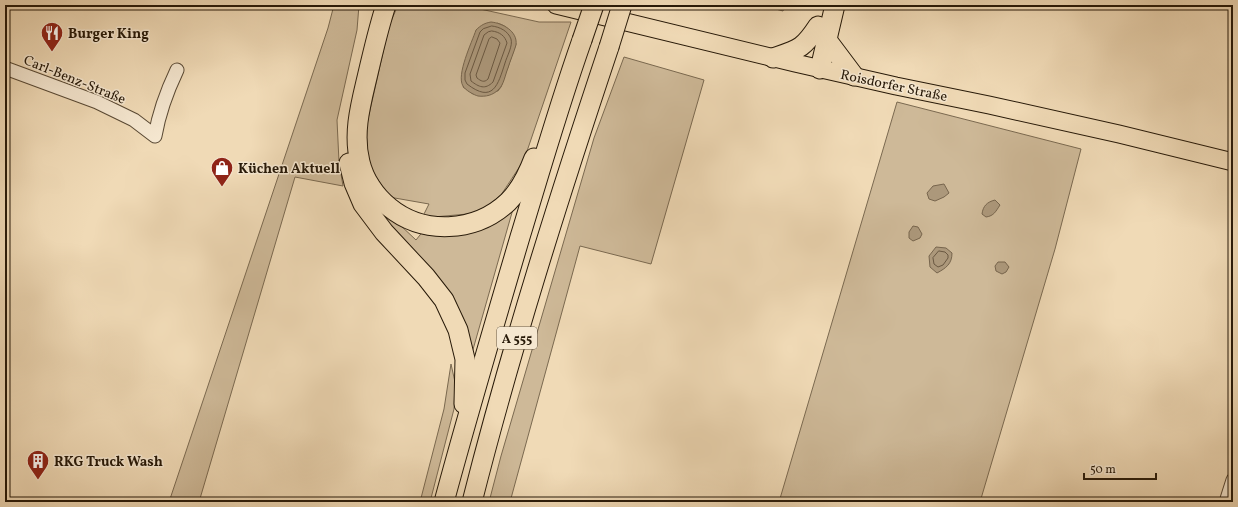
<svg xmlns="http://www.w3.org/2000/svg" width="1238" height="507" font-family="Vollkorn,serif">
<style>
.green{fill:#ceb998;stroke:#7a6950;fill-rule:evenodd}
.water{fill:#ac987b;stroke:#77654d}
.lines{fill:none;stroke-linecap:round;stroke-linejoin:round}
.shore{stroke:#6a5842;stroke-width:1}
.minor-casing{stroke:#594934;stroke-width:15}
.major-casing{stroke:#271908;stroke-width:19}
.highway-casing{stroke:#271908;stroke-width:21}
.minor{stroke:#f5e7d0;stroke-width:13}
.major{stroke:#f0dab6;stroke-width:17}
.highway{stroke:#f0dab6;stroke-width:19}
.highway-bridge-casing{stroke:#271908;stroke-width:21;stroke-linecap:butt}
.highway-bridge{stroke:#f0dab6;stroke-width:19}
.labels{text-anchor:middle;stroke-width:3;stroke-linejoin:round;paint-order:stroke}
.shield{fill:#f5e7d0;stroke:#655744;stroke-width:1}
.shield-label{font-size:13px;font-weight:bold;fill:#271908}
.poi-label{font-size:14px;font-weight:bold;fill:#271908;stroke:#f5e7d0;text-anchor:start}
.street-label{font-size:14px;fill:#271908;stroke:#f5e7d0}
</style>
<rect width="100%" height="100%" fill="#f0dab6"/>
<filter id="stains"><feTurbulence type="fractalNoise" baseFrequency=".005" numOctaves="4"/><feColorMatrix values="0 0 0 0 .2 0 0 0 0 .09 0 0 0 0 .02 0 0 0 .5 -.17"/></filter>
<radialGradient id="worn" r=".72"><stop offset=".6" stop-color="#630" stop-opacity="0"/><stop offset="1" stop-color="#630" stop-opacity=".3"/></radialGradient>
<g class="green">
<path d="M334,5H359L357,30L337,120L339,162L343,186L295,177L199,502H169L328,28Z"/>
<path d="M398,5H462L539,22H571L524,160L501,195L479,213L422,218L429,204L389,197L368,164L366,128L389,26ZM497,23C510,27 511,32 516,44L501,87L498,91L473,94L463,87Z"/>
<path d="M761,5H785L783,11Z"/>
<path d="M624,57L704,80L651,264L580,246L510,502H489L501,456L594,138Z"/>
<path d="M897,102L1081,149L1055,249L980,502H779Z"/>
<path d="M515,202L470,360L459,314L377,212L381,207L416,240L424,230Z"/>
<path d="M451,364L455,382L454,409L430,502H420L444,409Z"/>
</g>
<g class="water">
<path d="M491,22C502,23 518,31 516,45C514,52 510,61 508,68C505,75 504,85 498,90C493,95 486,97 478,96C474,95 465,90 463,86C456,75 472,42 476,30C481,25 485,23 491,22Z"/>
<path d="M944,184L949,193L944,197L935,201L929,199L927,193L933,186Z"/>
<path d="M995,200L1000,205C996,211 994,216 986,217L982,214C983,206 987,202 995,200Z"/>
<path d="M913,226L918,227L922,234L920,238L913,241L909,238V232Z"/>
<path d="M936,247L946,248L952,253C952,264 946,268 937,273L930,267L929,256Z"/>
<path d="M998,262H1005L1009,267L1006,272L1002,274L996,271L995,266Z"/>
</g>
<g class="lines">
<g class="shore">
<path d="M492,26C500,27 508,31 511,39C513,46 507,56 505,63C498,85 493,104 467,84L465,80V73L480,32L483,29Z"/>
<path d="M492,31C500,32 505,36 507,43L493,82C485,90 479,87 471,81L470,74L484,35L488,32Z"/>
<path d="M492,37L497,39L500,43L488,79C484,83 481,81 477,78L476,75L489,39Z"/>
<path d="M939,251L945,252L948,255V258L943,265L938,267L934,264L933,258Z"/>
</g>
<g class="minor-casing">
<g id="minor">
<path d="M5,68L97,102L134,120L155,136C159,113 167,91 177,70"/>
<path d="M1226,502L1233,480"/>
</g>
</g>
<g class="major-casing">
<path id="major" d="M556,5L795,63L896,86L989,105L1119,134L1233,162"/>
</g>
<g class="highway-casing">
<g id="highway">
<path d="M386,5C379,26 374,48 369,69C362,100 352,131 360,162C364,179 375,196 389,207C423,235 475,233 508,202C520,190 528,174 534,158"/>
<path d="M827,40L854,76"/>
<path d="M773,58C799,49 803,49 818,26"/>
<path d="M820,69L835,5"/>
<path d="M349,163L354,183L363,204L384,232L426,277L444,300L458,330L465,359L464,404"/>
<path d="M444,502C468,413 494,325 520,237C540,171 559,105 582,40"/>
<path d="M472,502C511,348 559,197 609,47"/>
</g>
</g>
<use href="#minor" class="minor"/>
<use href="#major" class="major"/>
<use href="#highway" class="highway"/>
<g class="highway-bridge-casing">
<g id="highway-bridge">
<path d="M582,40L594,5"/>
<path d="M609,47L622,5"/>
</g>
</g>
<use href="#highway-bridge" class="highway-bridge"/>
</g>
<defs>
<g id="restaurant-pin" transform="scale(1.15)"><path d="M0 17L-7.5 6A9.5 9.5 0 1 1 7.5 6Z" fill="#8f2418" stroke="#f5e7d0"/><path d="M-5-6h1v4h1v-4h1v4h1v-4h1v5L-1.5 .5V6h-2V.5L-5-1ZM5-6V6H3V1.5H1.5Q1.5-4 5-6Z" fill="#fff"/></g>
<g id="shop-pin" transform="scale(1.15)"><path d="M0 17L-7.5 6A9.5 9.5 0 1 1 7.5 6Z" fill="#8f2418" stroke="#f5e7d0"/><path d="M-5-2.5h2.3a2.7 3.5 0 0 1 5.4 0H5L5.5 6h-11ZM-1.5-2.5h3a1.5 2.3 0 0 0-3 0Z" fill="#fff"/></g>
<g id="building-pin" transform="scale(1.15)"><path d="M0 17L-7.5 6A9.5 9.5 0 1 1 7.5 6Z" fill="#8f2418" stroke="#f5e7d0"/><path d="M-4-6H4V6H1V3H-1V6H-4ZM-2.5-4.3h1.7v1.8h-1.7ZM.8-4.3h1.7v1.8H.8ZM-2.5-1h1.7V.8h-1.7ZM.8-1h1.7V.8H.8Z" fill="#fff"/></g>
</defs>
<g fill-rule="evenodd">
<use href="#restaurant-pin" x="52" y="33"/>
<use href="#shop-pin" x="222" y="168"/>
<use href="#building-pin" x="38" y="461"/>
</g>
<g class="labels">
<rect class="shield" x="497" y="327" width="40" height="22" rx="3"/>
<g class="shield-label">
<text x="517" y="343">A 555</text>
</g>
<g class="poi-label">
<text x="68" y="38">Burger King</text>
<text x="238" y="173">Küchen Aktuell</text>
<text x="54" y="466">RKG Truck Wash</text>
</g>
<g class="street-label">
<text transform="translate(75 79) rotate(22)" y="5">Carl-Benz-Straße</text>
<text transform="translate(894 85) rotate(12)" y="5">Roisdorfer Straße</text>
</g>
</g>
<rect width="1238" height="507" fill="none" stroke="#f0dab6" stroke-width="20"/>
<rect x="6" y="6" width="1226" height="495" fill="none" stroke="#271908" stroke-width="2"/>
<rect x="10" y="10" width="1218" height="487" fill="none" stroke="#271908"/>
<path d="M1084 473v6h72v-6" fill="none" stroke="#271908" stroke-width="2"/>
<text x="1090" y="473" font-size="12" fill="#271908" stroke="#f5e7d0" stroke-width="3" paint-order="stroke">50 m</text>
<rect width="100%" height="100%" filter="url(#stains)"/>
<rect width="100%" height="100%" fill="url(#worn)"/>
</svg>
